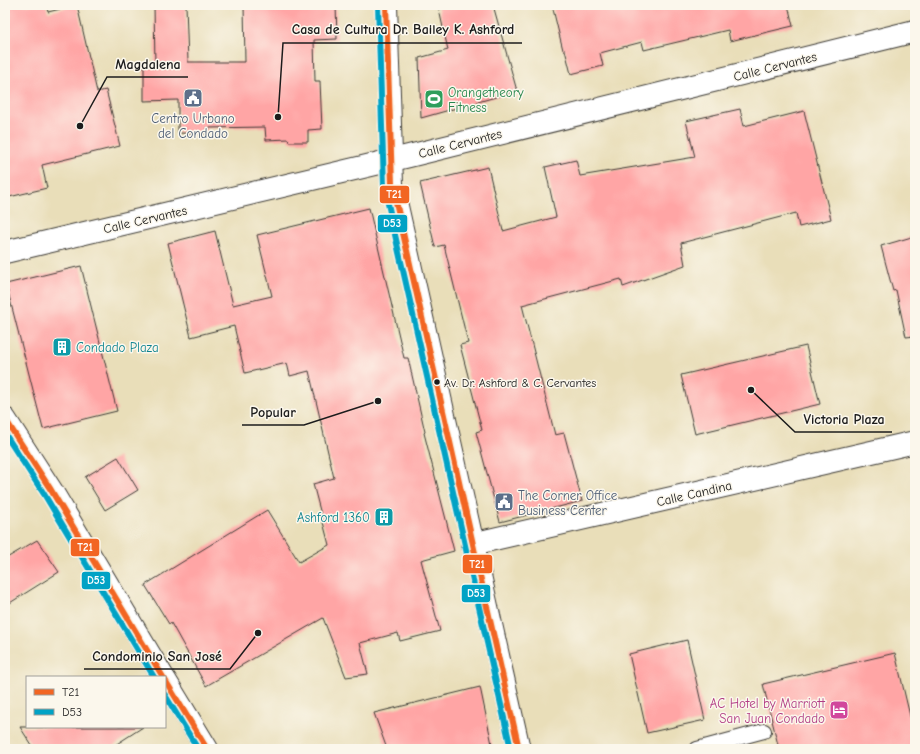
<svg xmlns="http://www.w3.org/2000/svg" width="920" height="754" font-family="'Comic Neue',sans-serif">
<style>
.building{fill:#ffa5a5}
.lines{fill:none;stroke-linecap:round;stroke-linejoin:round}
.service-casing{stroke:#3b3934;stroke-width:16}
.minor-casing{stroke:#3b3934;stroke-width:24}
.tertiary-casing{stroke:#3b3934;stroke-width:24}
.service{stroke:#fff;stroke-width:14}
.minor{stroke:#fff;stroke-width:22}
.tertiary{stroke:#fff;stroke-width:22}
.bus-1-casing{stroke:#fbf7ec;stroke-width:9}
.bus-2-casing{stroke:#fbf7ec;stroke-width:9}
.bus-1{stroke:#f26522;stroke-width:6}
.bus-2{stroke:#01a2c5;stroke-width:6}
.bus-dot{fill:#1c1c1c;stroke:#fbf7ec;stroke-width:1.5}
.labels{text-anchor:middle;stroke-width:3;stroke-linejoin:round;paint-order:stroke}
.bus-label{font-size:12px;fill:#1c1c1c;stroke:#fbf7ec;text-anchor:start}
.street-label{font-size:13px;fill:#1c1c1c;stroke:#fbf7ec}
.leisure-label{font-size:13px;fill:#27864d;stroke:#fbf7ec;text-anchor:start}
.service-label{font-size:13px;fill:#4e5e75;stroke:#fbf7ec}
.culture-label{font-size:13px;fill:#0d838f;stroke:#fbf7ec;text-anchor:start}
.hotel-label{font-size:13px;fill:#b23c85;stroke:#fbf7ec;text-anchor:end}
.leader{fill:none;stroke:#1c1c1c;stroke-width:1.5}
.callout-dot{fill:#1c1c1c;stroke:#fbf7ec;stroke-width:1.5}
.callout-label{font-size:14px;text-anchor:middle;font-weight:bold;fill:#1c1c1c;stroke:#fbf7ec;stroke-width:3;stroke-linejoin:round;paint-order:stroke}
.line-badge{stroke:#fbf7ec;stroke-width:1.5}
.badge-label{font-size:11px;text-anchor:middle;font-weight:bold;fill:#fff}
</style>
<rect width="100%" height="100%" fill="#fbf7ec"/>
<filter id="ink" filterUnits="userSpaceOnUse"><feTurbulence type="fractalNoise" baseFrequency=".025" numOctaves="2"/><feDisplacementMap in="SourceGraphic" scale="8" xChannelSelector="R" yChannelSelector="G"/><feConvolveMatrix kernelMatrix="1 2 1 2 8 2 1 2 1" color-interpolation-filters="sRGB"/></filter>
<filter id="wash" filterUnits="userSpaceOnUse"><feTurbulence type="fractalNoise" baseFrequency=".012" numOctaves="4" result="noise"/><feDisplacementMap in="SourceGraphic" scale="16" xChannelSelector="R" yChannelSelector="G"/><feGaussianBlur stdDeviation="0.9" result="paint"/><feColorMatrix in="noise" values="0 0 0 0 0 0 0 0 0 0 0 0 0 0 0 0 0 1.4 0 .05"/><feComposite in="paint" operator="in"/></filter>
<g filter="url(#wash)">
<rect width="100%" height="100%" fill="#e9deb9"/>
<g id="blocks">
<g class="building">
<path d="M5,5H46L48,12L77,5L97,92L106,90L120,146L42,165L47,188L5,198Z"/>
<path d="M154,5H186L188,62H245L244,5H336L337,39L314,40L315,81H320L322,129L308,130V142H289L288,139L266,140L265,127L207,128V134L178,133V100L144,101V65H155Z"/>
<path d="M438,5H493L517,91L421,118L419,58L448,50Z"/>
<path d="M552,5H788L793,26L730,41L728,30L644,50L642,42L600,53L603,66L571,74L565,50H563Z"/>
<path d="M740,109L744,126L804,111L831,219L799,227L796,213L681,243L685,265L623,287L621,279L522,305L555,435L564,433L582,501L500,522L476,432L482,430L460,345L468,343L444,245L435,247L420,183L488,167L503,231L556,217L545,167L576,160L580,176L695,157L686,121Z"/>
<path d="M369,208L404,358H408L425,432L424,433L454,551L421,560L440,631L400,641L398,633L360,643L368,674L346,677L323,618L206,686L171,623L169,624L145,585L267,510L299,562L329,545L313,484L334,478L309,371L290,376L287,363L245,373L234,326L191,337L168,243L215,231L233,305L272,296L257,235Z"/>
<path d="M915,236V336L906,337L896,290L893,291L881,246Z"/>
<path d="M81,266L117,411L43,429L6,284Z"/>
<path d="M806,346L820,404L695,434L681,375Z"/>
<path d="M118,457L138,490L105,510L85,477Z"/>
<path d="M37,540L59,572L5,606V559Z"/>
<path d="M687,640L705,720L647,733L629,654Z"/>
<path d="M895,653L915,737V749H779L763,684Z"/>
<path d="M480,687L493,749H387L374,713Z"/>
<path d="M20,727H143L109,749H34Z"/>
</g>
</g>
</g>
<g filter="url(#ink)">
<use href="#blocks" fill-opacity="0" stroke="#3b3934" stroke-width="1"/>
<g class="lines">
<g class="service-casing">
<path id="service" d="M697,749L764,731"/>
</g>
<g class="minor-casing">
<g id="minor">
<path d="M5,252L409,156L915,31"/>
<path d="M472,544L915,442"/>
</g>
</g>
<g class="tertiary-casing">
<g id="tertiary">
<path d="M386,5L392,184L519,749"/>
<path d="M5,419L51,490L163,677"/>
<path d="M165,680L207,749"/>
</g>
</g>
<use href="#service" class="service"/>
<use href="#minor" class="minor"/>
<use href="#tertiary" class="tertiary"/>
<g class="bus-1-casing">
<g id="bus-1">
<path d="M386,5L392,184L519,749"/>
<path d="M5,419L51,490L163,677"/>
<path d="M165,680L207,749"/>
</g>
</g>
<g class="bus-2-casing">
<g id="bus-2">
<path d="M378,5L384,186L511,749"/>
<path d="M5,434L44,494L154,677"/>
<path d="M165,695L198,749"/>
</g>
</g>
<use href="#bus-1" class="bus-1"/>
<use href="#bus-2" class="bus-2"/>
</g>
</g>
<defs>
<g id="civic-square" transform="scale(1)"><rect x="-9" y="-9" width="18" height="18" rx="4" fill="#5c6f8a" stroke="#fbf7ec"/><path d="M-.6-6.5H3V-4.5H.6V-3L4-1V1h2V6H-6V1h2V-1L-.6-3ZM-1.2 2.5V6h2.4V2.5Z" fill="#fff"/></g>
<g id="stadium-square" transform="scale(1)"><rect x="-9" y="-9" width="18" height="18" rx="4" fill="#2e9e5b" stroke="#fbf7ec"/><path d="M0-5a6.5 5 0 1 0 0 10a6.5 5 0 1 0 0-10ZM-3.5-1.8h7v3.6h-7Z" fill="#fff"/></g>
<g id="building-square" transform="scale(1)"><rect x="-9" y="-9" width="18" height="18" rx="4" fill="#0f9aa8" stroke="#fbf7ec"/><path d="M-4-6H4V6H1V3H-1V6H-4ZM-2.5-4.3h1.7v1.8h-1.7ZM.8-4.3h1.7v1.8H.8ZM-2.5-1h1.7V.8h-1.7ZM.8-1h1.7V.8H.8Z" fill="#fff"/></g>
<g id="hotel-square" transform="scale(1)"><rect x="-9" y="-9" width="18" height="18" rx="4" fill="#d1479c" stroke="#fbf7ec"/><path d="M-6-4.5h1.5V1H6V5H4.5V3h-9V5H-6ZM-4 0a1.8 1.8 0 1 1 3.6 0ZM.5 0V-2.5h3Q6-2.5 6 0Z" fill="#fff"/></g>
</defs>
<g fill-rule="evenodd">
<use href="#civic-square" x="193" y="98"/>
<use href="#stadium-square" x="434" y="99"/>
<use href="#building-square" x="62" y="347"/>
<use href="#civic-square" x="504" y="502"/>
<use href="#building-square" x="384" y="517"/>
<use href="#hotel-square" x="839" y="710"/>
</g>
<circle class="bus-dot" cx="437" cy="382" r="3.5"/>
<g class="labels">
<g class="bus-label">
<text x="444" y="387">Av. Dr. Ashford &amp; C. Cervantes</text>
</g>
<g class="street-label">
<text transform="translate(775 66) rotate(-14)" y="5">Calle Cervantes</text>
<text transform="translate(460 143) rotate(-14)" y="5">Calle Cervantes</text>
<text transform="translate(145 219) rotate(-13)" y="5">Calle Cervantes</text>
<text transform="translate(694 493) rotate(-13)" y="5">Calle Candina</text>
</g>
<g class="leisure-label">
<text x="448" y="97">Orangetheory<tspan x="448" dy="15">Fitness</tspan></text>
</g>
<g class="service-label">
<text x="193" y="123">Centro Urbano<tspan x="193" dy="15">del Condado</tspan></text>
<text x="518" y="500" text-anchor="start">The Corner Office<tspan x="518" dy="15">Business Center</tspan></text>
</g>
<g class="culture-label">
<text x="76" y="352">Condado Plaza</text>
<text x="370" y="522" text-anchor="end">Ashford 1360</text>
</g>
<g class="hotel-label">
<text x="825" y="708">AC Hotel by Marriott<tspan x="825" dy="15">San Juan Condado</tspan></text>
</g>
</g>
<path class="leader" d="M278 117L283 43H522M80 126L107 77H188M378 401L304 425H242M751 390L795 432H892M258 633L230 669H84"/>
<g class="callout-dot">
<circle cx="278" cy="117" r="4"/>
<circle cx="80" cy="126" r="4"/>
<circle cx="378" cy="401" r="4"/>
<circle cx="751" cy="390" r="4"/>
<circle cx="258" cy="633" r="4"/>
</g>
<g class="callout-label">
<text x="403" y="34">Casa de Cultura Dr. Bailey K. Ashford</text>
<text x="148" y="69">Magdalena</text>
<text x="273" y="417">Popular</text>
<text x="844" y="424">Victoria Plaza</text>
<text x="157" y="661">Condominio San José</text>
</g>
<g class="line-badge">
<rect x="379" y="185" width="31" height="19" rx="4" fill="#f26522"/>
<rect x="377" y="214" width="31" height="19" rx="4" fill="#01a2c5"/>
<rect x="70" y="538" width="30" height="19" rx="4" fill="#f26522"/>
<rect x="462" y="554" width="31" height="20" rx="4" fill="#f26522"/>
<rect x="81" y="571" width="30" height="19" rx="4" fill="#01a2c5"/>
<rect x="461" y="584" width="30" height="19" rx="4" fill="#01a2c5"/>
</g>
<g class="badge-label">
<text x="394" y="198">T21</text>
<text x="392" y="227">D53</text>
<text x="85" y="551">T21</text>
<text x="477" y="568">T21</text>
<text x="96" y="584">D53</text>
<text x="476" y="597">D53</text>
</g>
<rect width="920" height="754" fill="none" stroke="#fbf7ec" stroke-width="20"/>
<rect x="26" y="676" width="140" height="52" fill="#fbf7ec" stroke="#a29f99"/>
<rect x="34" y="689" width="20" height="6" fill="#f26522" stroke="#a29f99"/>
<text x="62" y="696" font-size="12" fill="#1c1c1c">T21</text>
<rect x="34" y="709" width="20" height="6" fill="#01a2c5" stroke="#a29f99"/>
<text x="62" y="716" font-size="12" fill="#1c1c1c">D53</text>
</svg>
